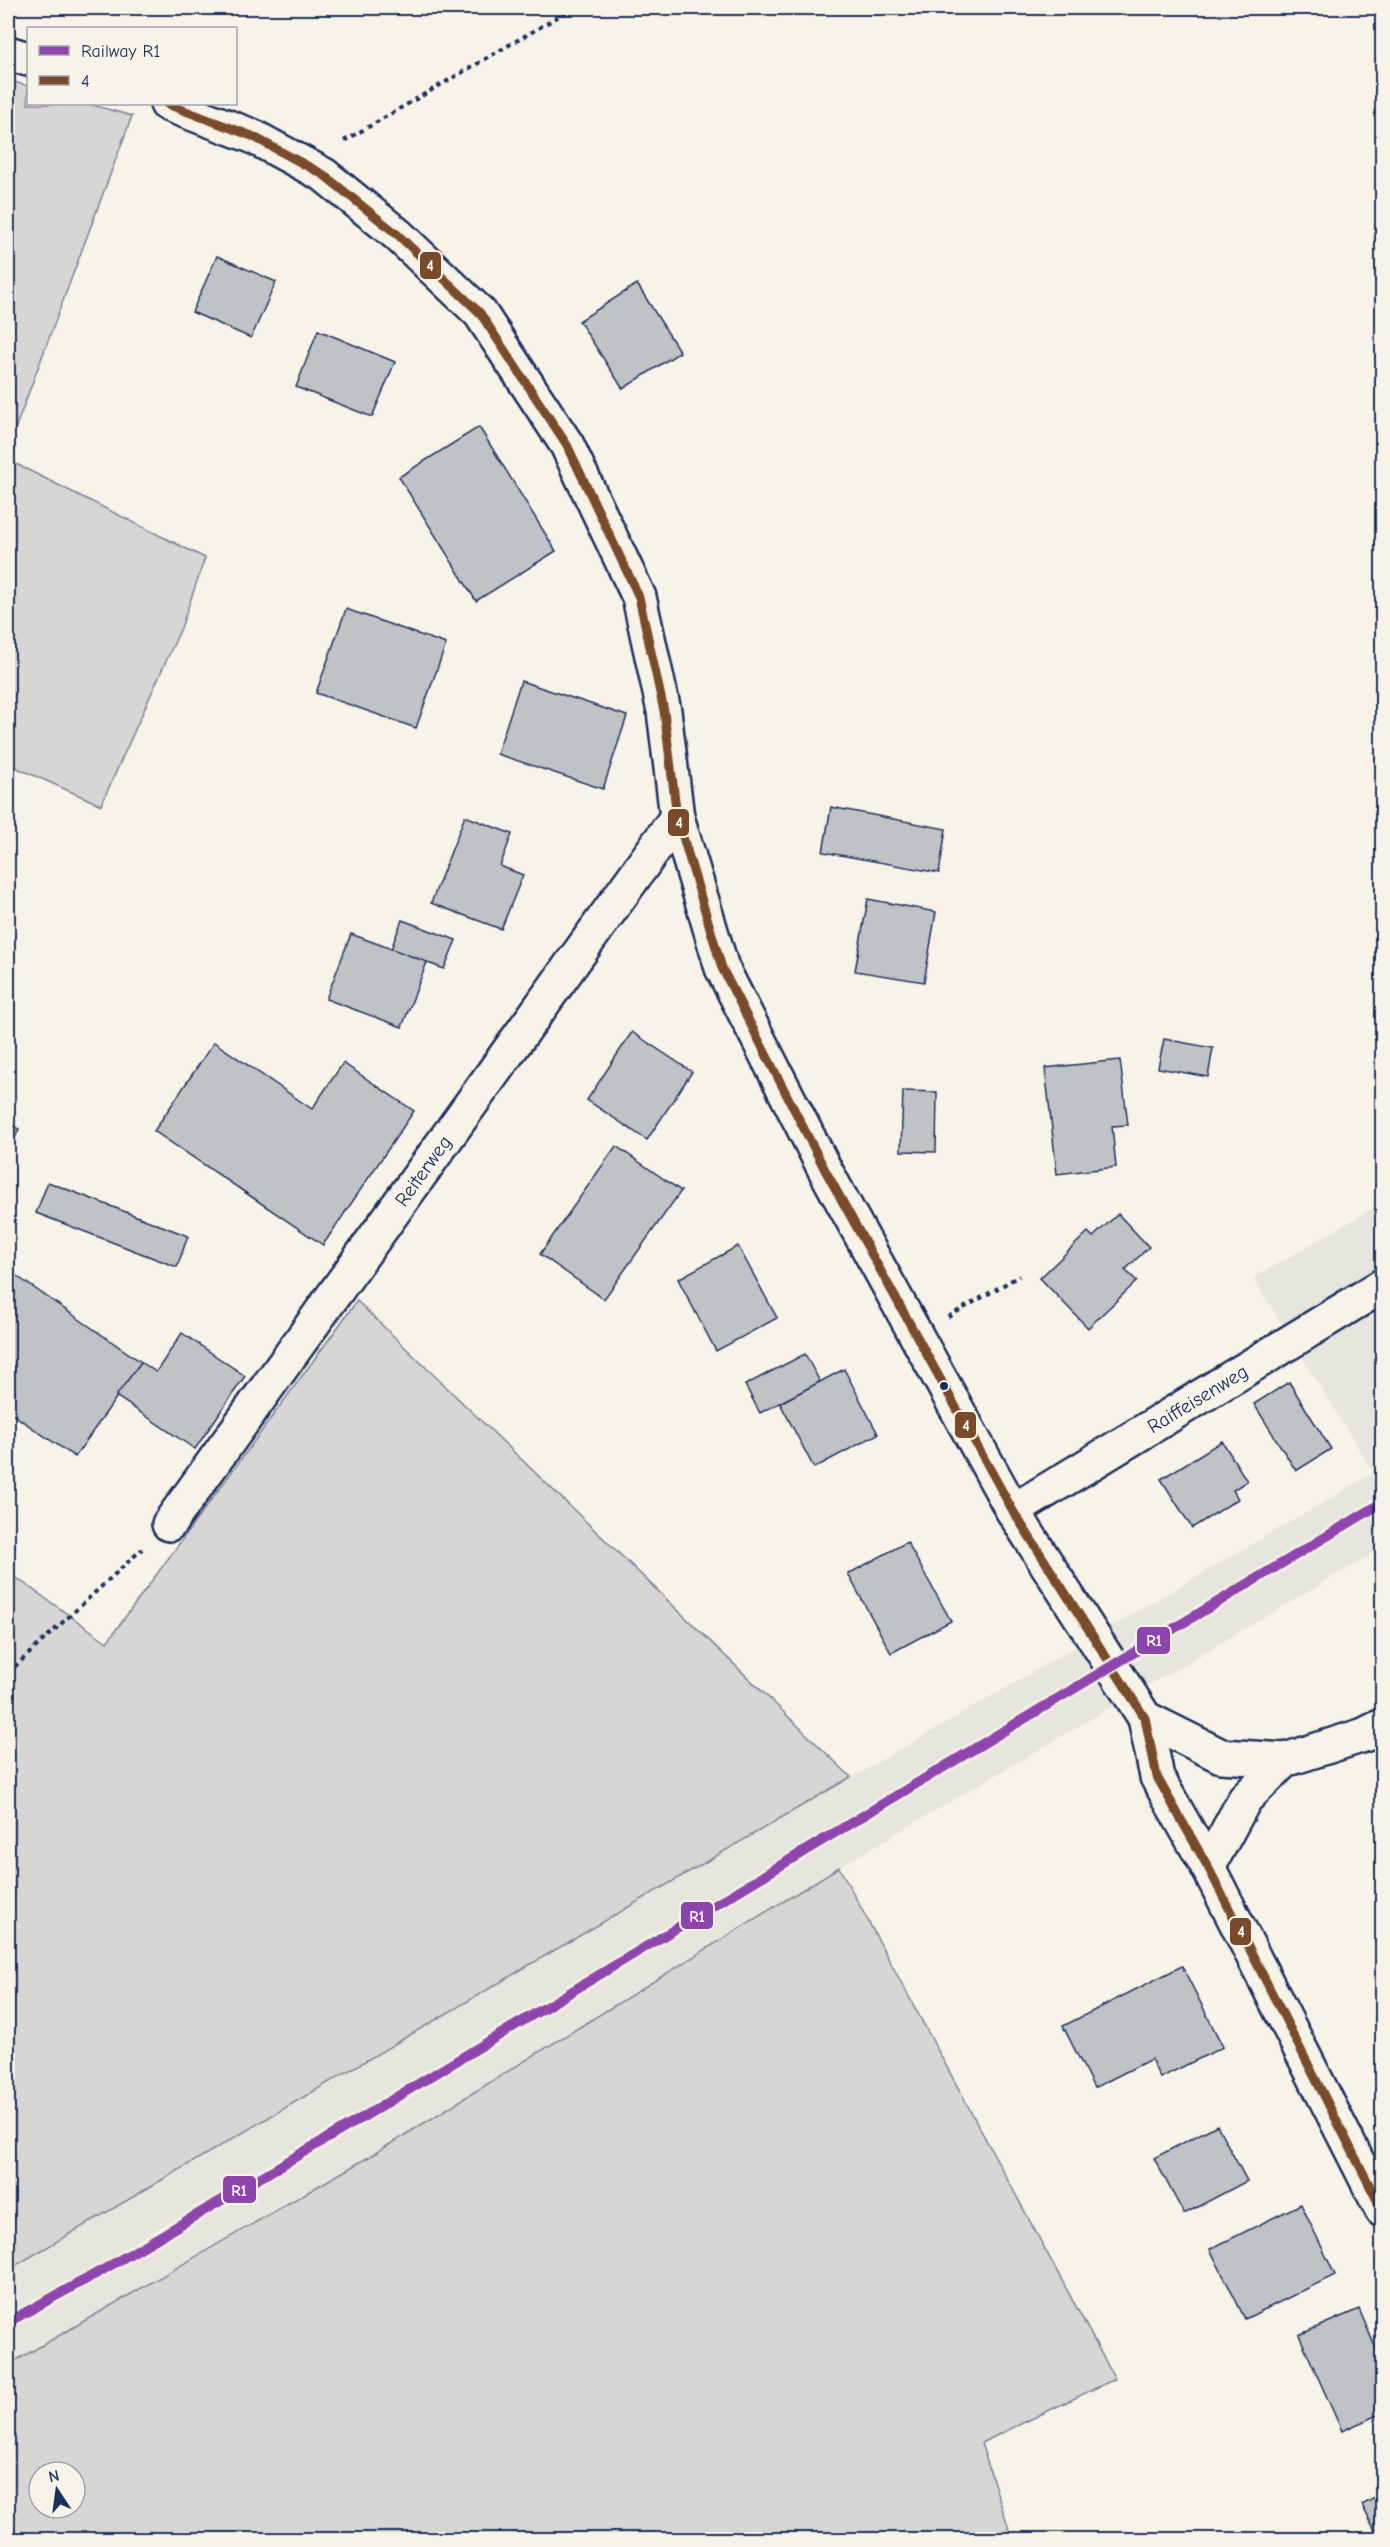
<svg xmlns="http://www.w3.org/2000/svg" width="1390" height="2547" font-family="'Comic Neue',sans-serif">
<style>
.built{fill:#e6e5de}
.green{fill:#d7d6d4;stroke:#798299;stroke-width:1.5;fill-rule:evenodd}
.building{fill:#c0c3c5;stroke:#1b2f5e;stroke-width:1.5}
.lines{fill:none;stroke-linecap:round;stroke-linejoin:round}
.minor-casing{stroke:#1b2f5e;stroke-width:38}
.tertiary-casing{stroke:#1b2f5e;stroke-width:38}
.path{stroke:#1b2f5e;stroke-width:4;stroke-dasharray:4.5 4.5;stroke-linecap:butt}
.minor{stroke:#f7f3e8;stroke-width:33}
.tertiary{stroke:#f7f3e8;stroke-width:33}
.bus-1-casing{stroke:#f7f3e8;stroke-width:14}
.bus-1{stroke:#7a4b2a;stroke-width:9}
.rail-1-casing{stroke:#f7f3e8;stroke-width:15}
.rail-1{stroke:#8e44ad;stroke-width:10}
.bus-dot{fill:#1b2f5e;stroke:#f7f3e8;stroke-width:2}
.labels{text-anchor:middle;stroke-width:6;stroke-linejoin:round;paint-order:stroke}
.street-label{font-size:20px;fill:#1b2f5e;stroke:#f7f3e8}
.line-badge{stroke:#f7f3e8;stroke-width:2}
.badge-label{font-size:16px;text-anchor:middle;font-weight:bold;fill:#fff}
</style>
<rect width="100%" height="100%" fill="#f7f3e8"/>
<filter id="ink" filterUnits="userSpaceOnUse"><feTurbulence type="fractalNoise" baseFrequency=".0167" numOctaves="2"/><feDisplacementMap in="SourceGraphic" scale="12" xChannelSelector="R" yChannelSelector="G"/><feConvolveMatrix kernelMatrix="1 2 1 2 8 2 1 2 1" color-interpolation-filters="sRGB"/></filter>
<g filter="url(#ink)">
<path class="built" d="M1382,1203V1548L839,1867L374,2154L8,2365V2270L1374,1473L1253,1278Z"/>
<g class="green">
<path d="M8,80L28,86V104H89L132,116L8,448Z"/>
<path d="M8,460L205,558L181,628L101,805L8,764Z"/>
<path d="M357,1301L851,1777L8,2270V1572L107,1642Z"/>
<path d="M839,1867L1115,2379L981,2443L1012,2539H8V2365L374,2154ZM39,2472H75V2508H39Z"/>
</g>
<g class="building">
<path d="M217,256L276,282L251,338L192,312Z"/>
<path d="M637,284L680,352L623,389L579,321Z"/>
<path d="M318,330L395,362L372,417L296,387Z"/>
<path d="M479,427L556,551L476,601L399,477Z"/>
<path d="M346,609L446,644L416,728L316,693Z"/>
<path d="M521,681L627,716L603,789L497,754Z"/>
<path d="M831,807L946,829L939,873L823,852Z"/>
<path d="M465,816L512,834L500,866L523,875L501,929L431,903Z"/>
<path d="M868,899L936,912L924,982L855,971Z"/>
<path d="M402,920L456,940L444,969L391,949Z"/>
<path d="M351,934L427,962L402,1027L326,999Z"/>
<path d="M632,1032L692,1072L647,1140L587,1100Z"/>
<path d="M1164,1039L1213,1048L1208,1077L1158,1068Z"/>
<path d="M214,1042L312,1109L343,1063L414,1111L323,1245L154,1131Z"/>
<path d="M1120,1060L1128,1125L1112,1126L1116,1167L1057,1174L1045,1068Z"/>
<path d="M903,1091L937,1092L936,1152L901,1151Z"/>
<path d="M8,1124L19,1129L8,1153Z"/>
<path d="M616,1146L681,1191L604,1299L540,1254Z"/>
<path d="M48,1182L188,1236L177,1267L36,1213Z"/>
<path d="M1118,1214L1149,1247L1125,1270L1137,1281L1088,1328L1040,1278L1088,1232L1093,1237Z"/>
<path d="M738,1246L777,1318L716,1351L678,1279Z"/>
<path d="M8,1270L141,1362L75,1457L8,1411Z"/>
<path d="M182,1333L245,1376L195,1449L116,1396L141,1362L156,1372Z"/>
<path d="M805,1354L820,1382L760,1413L745,1385Z"/>
<path d="M844,1369L878,1434L814,1468L780,1403Z"/>
<path d="M1289,1382L1331,1449L1296,1471L1254,1404Z"/>
<path d="M1222,1441L1247,1481L1233,1490L1238,1499L1192,1528L1161,1479Z"/>
<path d="M907,1542L951,1621L891,1653L848,1574Z"/>
<path d="M1182,1966L1223,2047L1160,2078L1151,2059L1094,2088L1063,2026Z"/>
<path d="M1217,2125L1247,2181L1184,2214L1154,2158Z"/>
<path d="M1301,2204L1335,2275L1245,2319L1210,2249Z"/>
<path d="M1359,2309L1382,2363V2413L1342,2431L1299,2335Z"/>
<path d="M1382,2494V2540H1380L1362,2505Z"/>
</g>
<g class="lines">
<g class="minor-casing">
<g id="minor">
<path id="s1" d="M1013,1511L1382,1286"/>
<path id="s2" d="M169,1524L677,817"/>
<path d="M1145,1718L1157,1777L1208,1867L1382,2210"/>
<path d="M1208,1867L1245,1799L1285,1760"/>
</g>
</g>
<g class="tertiary-casing">
<g id="tertiary">
<path d="M8,53L28,59"/>
<path d="M167,104L252,136L324,175L398,235L480,313L567,445L639,597L664,711L677,817L722,968L824,1168L1013,1511L1145,1718L1221,1756L1285,1760L1364,1735L1382,1726"/>
</g>
</g>
<g class="path">
<path d="M344,141L573,8"/>
<path d="M948,1317L1019,1276"/>
<path d="M8,1673L142,1549"/>
</g>
<use href="#minor" class="minor"/>
<use href="#tertiary" class="tertiary"/>
<g class="bus-1-casing">
<path id="bus-1" d="M167,104L252,136L324,175L398,235L480,313L567,445L639,597L664,711L677,817L722,968L824,1168L1013,1511L1145,1718L1157,1777L1208,1867L1382,2210"/>
</g>
<use href="#bus-1" class="bus-1"/>
<g class="rail-1-casing">
<path id="rail-1" d="M8,2322L101,2271L360,2119L1382,1503"/>
</g>
<use href="#rail-1" class="rail-1"/>
</g>
</g>
<circle class="bus-dot" cx="944" cy="1386" r="5"/>
<g class="labels">
<g class="street-label">
<text dy="7" stroke="none"><textPath href="#s2" startOffset="435">Reiterweg</textPath></text>
<text dy="7" stroke="none"><textPath href="#s1" startOffset="216">Raiffeisenweg</textPath></text>
</g>
</g>
<g class="line-badge">
<rect x="419" y="251" width="23" height="29" rx="6" fill="#7a4b2a"/>
<rect x="667" y="808" width="23" height="29" rx="6" fill="#7a4b2a"/>
<rect x="954" y="1411" width="23" height="28" rx="6" fill="#7a4b2a"/>
<rect x="1136" y="1626" width="35" height="29" rx="6" fill="#8e44ad"/>
<rect x="680" y="1901" width="34" height="29" rx="6" fill="#8e44ad"/>
<rect x="1229" y="1917" width="23" height="29" rx="6" fill="#7a4b2a"/>
<rect x="222" y="2175" width="35" height="29" rx="6" fill="#8e44ad"/>
</g>
<g class="badge-label">
<text x="430" y="271">4</text>
<text x="679" y="828">4</text>
<text x="966" y="1431">4</text>
<text x="1154" y="1646">R1</text>
<text x="697" y="1922">R1</text>
<text x="1241" y="1937">4</text>
<text x="239" y="2196">R1</text>
</g>
<rect width="1390" height="2547" fill="none" stroke="#f7f3e8" stroke-width="30"/>
<rect x="15" y="15" width="1360" height="2517" fill="none" stroke="#1b2f5e" stroke-width="2" filter="url(#ink)"/>
<rect x="27" y="27" width="210" height="78" fill="#f7f3e8" stroke="#9fa5b1" stroke-width="1.5"/>
<rect x="39" y="46" width="30" height="9" fill="#8e44ad" stroke="#9fa5b1" stroke-width="1.5"/>
<text x="81" y="57" font-size="18" fill="#1b2f5e">Railway R1</text>
<rect x="39" y="76" width="30" height="9" fill="#7a4b2a" stroke="#9fa5b1" stroke-width="1.5"/>
<text x="81" y="87" font-size="18" fill="#1b2f5e">4</text>
<g transform="translate(57 2490) rotate(347)"><circle r="28" fill="#f7f3e8" stroke="#9fa5b1" stroke-width="1.5"/>
<path d="M0-4.5L10 22L0 15L-10 22Z" fill="#1b2f5e"/>
<text y="-9" font-size="16" font-weight="bold" text-anchor="middle" fill="#1b2f5e">N</text>
</g>
</svg>
